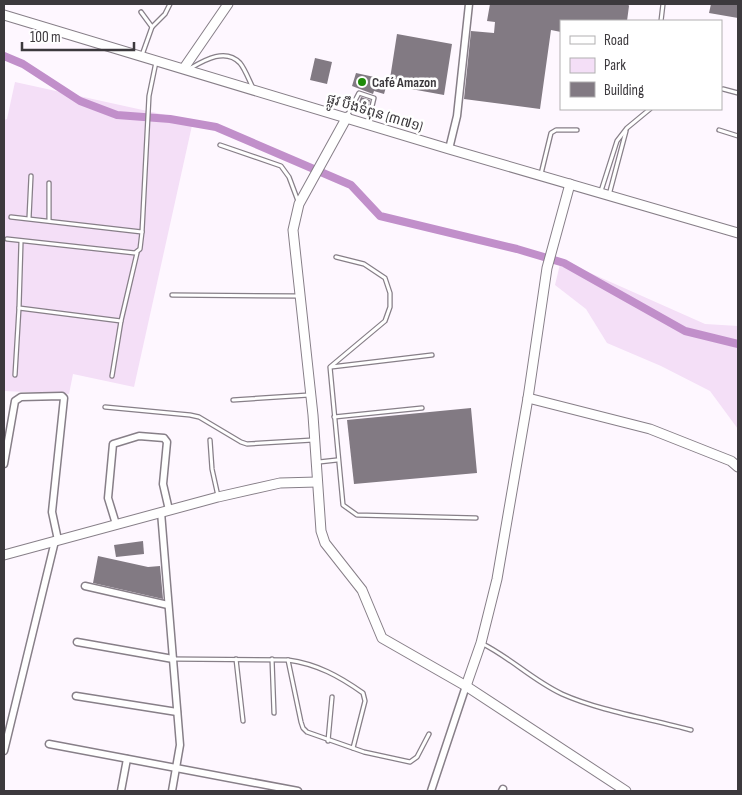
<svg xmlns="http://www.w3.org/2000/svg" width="742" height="795" font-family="'Sofia Sans Condensed','Noto Sans Khmer',sans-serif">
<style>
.green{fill:#f4dff7}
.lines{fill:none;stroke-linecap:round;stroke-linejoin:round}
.canal{stroke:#c18fca;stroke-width:8}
.building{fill:#827a83}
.lane-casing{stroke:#877f88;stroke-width:5.5}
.street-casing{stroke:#877f88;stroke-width:9}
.secondary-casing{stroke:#877f88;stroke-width:11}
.lane{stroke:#fff;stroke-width:3}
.street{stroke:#fff;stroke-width:6}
.secondary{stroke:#fff;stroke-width:9}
.poi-dot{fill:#1f8b0a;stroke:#fff;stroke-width:2}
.labels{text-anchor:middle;stroke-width:5;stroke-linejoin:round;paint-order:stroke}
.poi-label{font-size:14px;font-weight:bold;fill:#3c393d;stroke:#fff;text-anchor:start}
.street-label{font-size:14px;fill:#3c393d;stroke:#fff}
</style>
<rect width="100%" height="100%" fill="#fef7ff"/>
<g class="green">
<path d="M15,82L193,121L134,387L73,374L69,394L4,391V120L7,119Z"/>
<path d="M561,260L705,324L738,326V429L710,391L661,366L607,343L586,309L555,285Z"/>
</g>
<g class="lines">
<path class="canal" d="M4,56L23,64L80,101L117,115L170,119L216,127L351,185L380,216L517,249L564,263L685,331L738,344"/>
</g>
<g class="building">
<path d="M490,4H628L629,6L627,21H561V32L551,30L540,109L464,99L471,31L494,33L495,22L487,21Z"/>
<path d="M711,4H738V18L709,13Z"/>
<path d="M397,34L452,44L444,95L389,85Z"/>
<path d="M315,58L332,62L327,84L310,80Z"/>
<path d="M356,73L388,80L384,94L374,91L373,94L352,86Z"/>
<path d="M361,97L370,100L368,108L358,105Z"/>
<path d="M471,408L477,473L354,484L347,420Z"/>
<path d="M143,541L144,554L116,557L114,545Z"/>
<path d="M98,556L148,567L160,566L163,599L93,583Z"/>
</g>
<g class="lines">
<g class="lane-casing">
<g id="lane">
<path d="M141,12L152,27"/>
<path d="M661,21L663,4"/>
<path d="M142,55L152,27L165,14L170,4"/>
<path d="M189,69C203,61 225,47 240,63C245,69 249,80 253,88"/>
<path d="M723,89L738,93"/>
<path d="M347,116L359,93L374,98L368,123"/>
<path d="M719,130L738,136"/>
<path d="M220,145L281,166L289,177L298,201"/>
<path d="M541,174L551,133L556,130H577"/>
<path d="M49,183V220"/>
<path d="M601,191L617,141L627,128L650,109"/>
<path d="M609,195L626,131"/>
<path d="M11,217L142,232L149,96L156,62"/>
<path d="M29,218L31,176"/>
<path d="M7,239L135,253L140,249L142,232"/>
<path d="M336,257L364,264L385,278L390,293V307L385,321L330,367L343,505L357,515L476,518"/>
<path d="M172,295L298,296"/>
<path d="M19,308L21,242"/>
<path d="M331,367L432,355"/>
<path d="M15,375L19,308L121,321"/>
<path d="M112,376L121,321L137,253"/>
<path d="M233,400L309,395"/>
<path d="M105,407L190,415L199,417L241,442L247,444L313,440"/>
<path d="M334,417L422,408"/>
<path d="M210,440L212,469L218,496"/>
<path d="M319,462L337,460"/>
<path d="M481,643C510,657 532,680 562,694C600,711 651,719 691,730"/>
<path d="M173,659L288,660C317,664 339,676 363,693L365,701L353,748"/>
<path d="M236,659L243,721"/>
<path d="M272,659L274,713"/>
<path d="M288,660L301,722L303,728L307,732L364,752L410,762L417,757L429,734"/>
<path d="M328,741L332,697"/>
</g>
</g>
<g class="street-casing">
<g id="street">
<path d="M449,149L457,116L469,4"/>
<path d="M4,464L15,401L21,397L62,396L64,398L52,512L58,540"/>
<path d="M161,512L180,745L172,791"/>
<path d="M116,524L108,498L113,444L139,436L164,438L167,442L163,484L169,510"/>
<path d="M85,586L168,605"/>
<path d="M77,642L173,659"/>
<path d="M76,696L177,712"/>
<path d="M49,744L298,791"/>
<path d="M4,751L55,541"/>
<path d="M121,791L127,759"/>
<path d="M431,791L466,686"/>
<path d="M502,791L503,789"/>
</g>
</g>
<g class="secondary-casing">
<g id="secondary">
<path d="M4,15L449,149L738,233"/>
<path d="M184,68L228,4"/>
<path d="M347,117L299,204L293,230L313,415L321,531L325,543L362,590L382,638L466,686L626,791"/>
<path d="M528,398L650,429L731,461L738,467"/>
<path d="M4,555L218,497L280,483L317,482"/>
<path d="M466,686L481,643L497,579L528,398L547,268L570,184"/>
</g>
</g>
<use href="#lane" class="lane"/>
<use href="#street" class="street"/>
<use href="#secondary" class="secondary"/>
</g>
<circle class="poi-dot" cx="362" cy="82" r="5"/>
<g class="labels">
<g class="poi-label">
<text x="372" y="87">Café Amazon</text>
</g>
<g class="street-label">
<text transform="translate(375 112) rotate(17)" y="5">ផ្លូវ បឹងទំពុន (៣៧១)</text>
</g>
</g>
<rect width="742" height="795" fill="none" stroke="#3c393d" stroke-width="10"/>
<rect x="560" y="20" width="162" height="90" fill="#ffffff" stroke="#b1b0b1"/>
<rect x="570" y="36" width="25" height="8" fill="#ffffff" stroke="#b1b0b1"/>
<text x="604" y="45" font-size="15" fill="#3c393d">Road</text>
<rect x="570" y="58" width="25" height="15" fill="#f4dff7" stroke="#b1b0b1"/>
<text x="604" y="70" font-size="15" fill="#3c393d">Park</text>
<rect x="570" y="82" width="25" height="15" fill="#827a83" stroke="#b1b0b1"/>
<text x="604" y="95" font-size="15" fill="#3c393d">Building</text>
<path d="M22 42v8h112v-8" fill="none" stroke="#3c393d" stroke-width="2.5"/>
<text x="30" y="42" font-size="15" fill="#3c393d" stroke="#ffffff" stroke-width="4" paint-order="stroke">100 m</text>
</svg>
